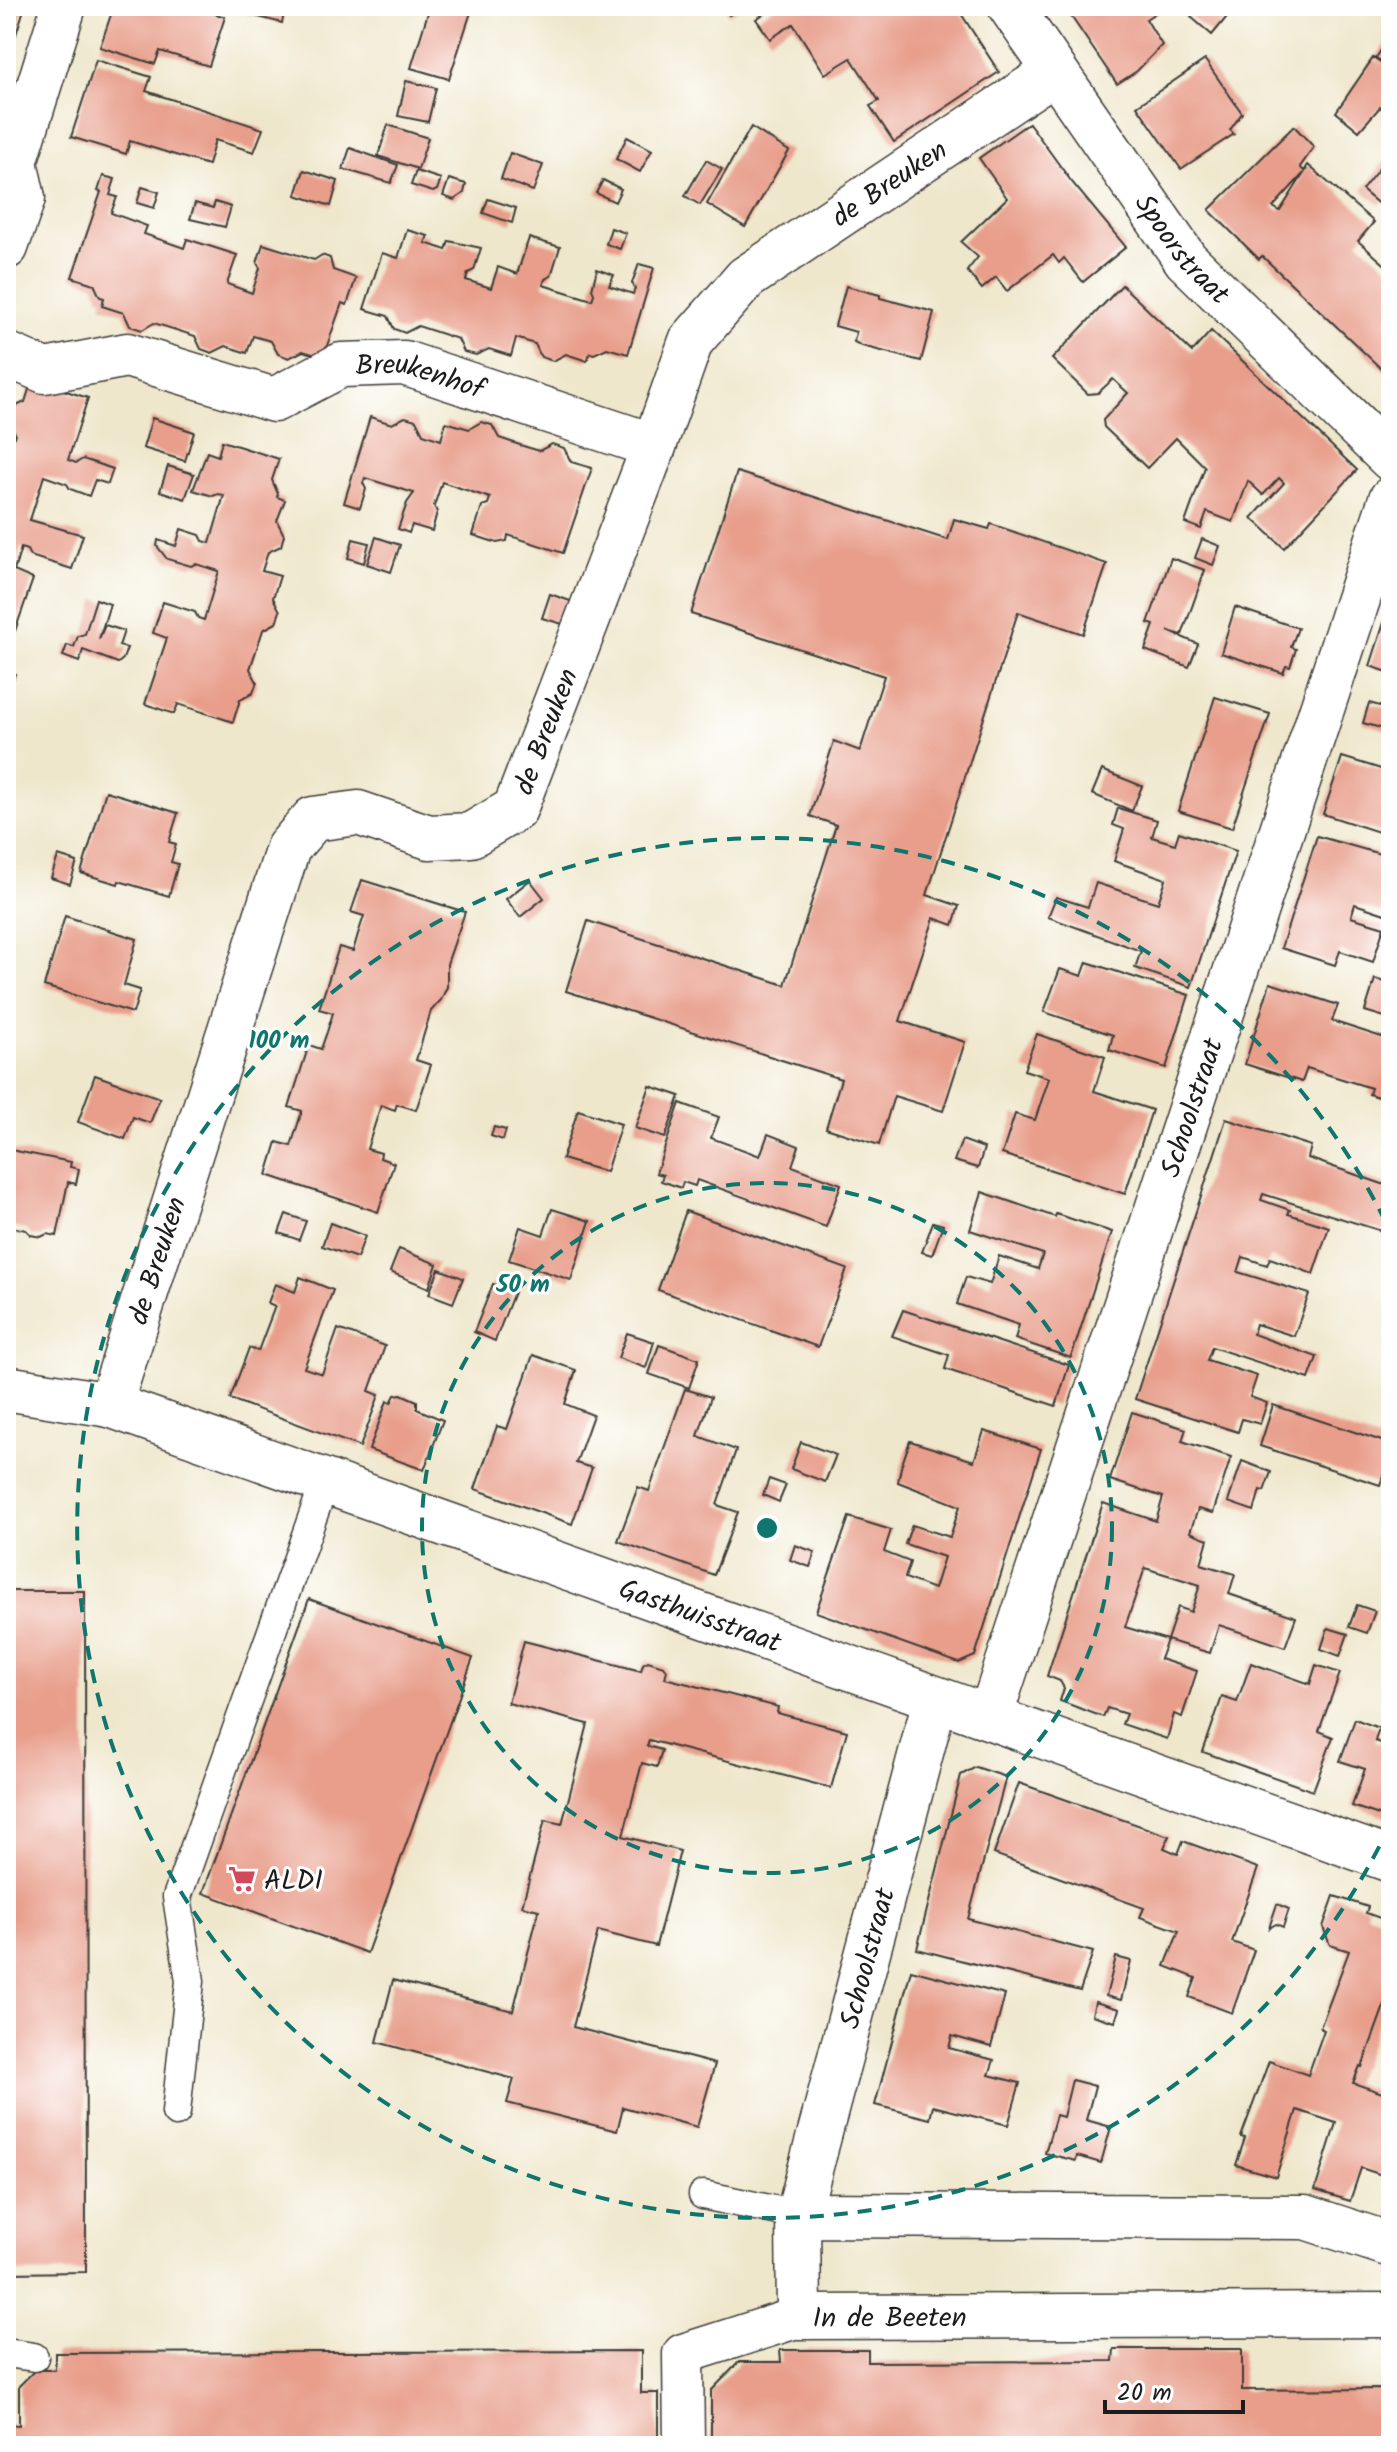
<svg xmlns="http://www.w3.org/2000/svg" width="1397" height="2452" font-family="Kalam,sans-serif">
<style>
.building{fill:#e89e8b;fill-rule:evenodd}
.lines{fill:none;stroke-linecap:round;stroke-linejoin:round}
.service-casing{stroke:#3c3a36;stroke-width:31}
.pedestrian-casing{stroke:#3c3a36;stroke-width:43}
.minor-casing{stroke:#3c3a36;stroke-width:47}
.service{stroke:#fff;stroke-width:28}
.pedestrian{stroke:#fff;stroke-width:40}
.minor{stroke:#fff;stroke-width:44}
.ring{fill:none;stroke:#0f766e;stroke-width:4;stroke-dasharray:14 10}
.labels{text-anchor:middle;stroke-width:6;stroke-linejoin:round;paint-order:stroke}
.street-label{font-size:28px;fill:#1c1c1c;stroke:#fff}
.poi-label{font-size:28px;fill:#1c1c1c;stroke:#fff;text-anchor:start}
.centre{fill:#0f766e;stroke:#fff;stroke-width:4}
.ring-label{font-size:24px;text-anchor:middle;font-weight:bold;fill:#0f766e;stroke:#fff;stroke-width:6;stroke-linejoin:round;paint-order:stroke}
</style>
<rect width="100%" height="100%" fill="#fff"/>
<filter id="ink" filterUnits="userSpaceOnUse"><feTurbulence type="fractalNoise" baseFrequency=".0125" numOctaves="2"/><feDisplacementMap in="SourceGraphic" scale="16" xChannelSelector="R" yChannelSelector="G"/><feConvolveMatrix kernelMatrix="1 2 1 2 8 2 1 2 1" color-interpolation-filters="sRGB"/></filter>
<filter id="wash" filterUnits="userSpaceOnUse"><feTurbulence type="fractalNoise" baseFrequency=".006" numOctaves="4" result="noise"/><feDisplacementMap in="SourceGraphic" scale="32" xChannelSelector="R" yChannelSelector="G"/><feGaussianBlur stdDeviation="1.8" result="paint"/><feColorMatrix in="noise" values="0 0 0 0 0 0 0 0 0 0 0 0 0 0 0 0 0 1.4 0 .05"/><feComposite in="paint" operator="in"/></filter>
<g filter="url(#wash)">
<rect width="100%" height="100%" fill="#efe7cc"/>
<g id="blocks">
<g class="building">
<path d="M6,6H25L7,63H6Z"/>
<path d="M114,6H192L225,17L209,66L160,51L155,64L100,47Z"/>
<path d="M228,6H286L282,23L227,9Z"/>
<path d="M430,6H473L449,79L411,68Z"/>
<path d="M585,6H606L603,14Z"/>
<path d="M724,6H743L729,15Z"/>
<path d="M776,6H956L999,72L894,142L870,106L879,101L851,58L825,74L793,24L770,39L756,19Z"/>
<path d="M1064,6H1166L1146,19L1162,45L1137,71L1117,84Z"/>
<path d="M1200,6H1236L1212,35L1191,17Z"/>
<path d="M1391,34V68L1387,69L1391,72V111L1388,113L1380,107L1359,131L1336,112L1373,58L1385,66L1376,58Z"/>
<path d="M96,60L151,77L146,91L263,129L254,152L215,140L208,165L130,141L126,154L71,137Z"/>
<path d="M1205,60L1242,113L1230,130L1234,134L1181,169L1137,106Z"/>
<path d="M406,81L436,88L428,122L398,116Z"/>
<path d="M1029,123L1071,181L1126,247L1083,282L1064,258L1059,263L1053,255L1007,291L996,277L982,289L967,271L978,257L961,242L1007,198L979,158Z"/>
<path d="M388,125L428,138L418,169L378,156Z"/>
<path d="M1294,126L1314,147L1300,167L1305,172L1273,207L1280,211L1306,170H1305L1308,165L1374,222L1358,241L1391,270V317L1386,323L1391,327V378L1262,256L1259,259L1209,210Z"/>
<path d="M751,127L789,151L745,227L707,204Z"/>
<path d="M627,137L652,150L640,172L616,159Z"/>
<path d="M350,148L398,165L391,183L343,169Z"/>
<path d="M510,153L543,165L533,191L501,179Z"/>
<path d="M1388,157L1391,159V193L1380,205L1362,190Z"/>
<path d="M706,160L722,169L700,205L685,196Z"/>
<path d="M304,170L338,181L331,206L296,195Z"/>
<path d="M416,171L441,179L437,190L433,192L411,185Z"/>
<path d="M103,176L115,179L110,195L117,197L111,213L147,226L144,234L184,248L187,239L237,255L227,284L252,293L260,268L257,263L263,244L314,260L322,255L330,258L333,270L356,278L347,305L342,303L323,357L303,351L289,358L278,354L271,341L253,336L247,353L226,346L212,353L201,349L195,336L154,323L142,330L130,326L124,313L102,306L104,298L100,297L94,284L72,277L101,192L98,191Z"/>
<path d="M449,179L466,184L464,193L454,200L443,196Z"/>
<path d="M603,180L621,189L615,202L596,193Z"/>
<path d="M142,187L159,192L154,208L137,203Z"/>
<path d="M488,199L516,208L512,223L483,213Z"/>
<path d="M215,202L231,207L225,227L190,219L195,203L213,208Z"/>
<path d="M611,228L626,233L620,249L606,244Z"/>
<path d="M407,230L428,236L425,243L446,250L449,241L481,248L474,270L468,273L466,280L491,288L498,267L517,274L529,238L560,247L551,276L545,279L543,285L592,300L594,294L592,289L597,269L614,275L609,286L633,294L635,288L632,283L639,264L654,268L628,354L607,348L594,354L590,353L587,361L566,354L553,361L541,357L535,344L516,338L511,356L489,349L476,355L464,352L458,339L418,326L405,333L394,329L388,316L364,309L382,253L398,258Z"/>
<path d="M1122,285L1192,352L1211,331L1357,470L1284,548L1252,518L1284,483L1279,478L1263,495L1248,481L1233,522L1207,512L1201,529L1185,523L1205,467L1176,438L1147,468L1104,427L1103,420L1128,393L1113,379L1098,393L1088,394L1052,359Z"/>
<path d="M846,286L880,295V298L934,312L921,361L862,346L854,342L856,332L835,326Z"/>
<path d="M32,380L88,398L68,460L76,463L83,459L113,469L108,484L95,480L89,496L70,489L67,484L44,476L30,520L83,535L72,569L30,556L27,550L21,548L14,571L33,579L15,631L6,628V450L10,451L15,433L8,420L12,408L25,402Z"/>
<path d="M370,417L392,424L405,417L416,420L423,434L441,440L446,422L469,429L481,422L492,425L499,438L520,445L539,451L552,444L564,448L571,462L592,468L563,553L508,535L507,541L497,543L473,535L482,506L488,504L490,498L442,482L434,506L437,512L432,531L412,525L409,533L398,529L407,503L414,493L365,478L363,483L366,489L360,508L344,503Z"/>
<path d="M152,418L194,432L185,461L143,448Z"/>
<path d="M222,441L279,459L272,480L278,494L277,497L285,500L277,521L284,535L281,546L268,552L262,571L280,576L273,598L280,611L276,623L263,630L250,669L257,682L253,693L240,700L233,722L178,704L174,714L145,704L167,638L153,633L163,602L195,612L198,618L204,620L219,571L196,564L191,566L167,559L157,546L158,540L176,546L181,529L200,535L203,541L210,543L224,495L218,494L213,496L193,490L207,452L218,456Z"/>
<path d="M168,466L194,474L185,499L160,491Z"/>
<path d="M737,472L948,540L954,519L989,529L991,524L1107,564L1083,634L1018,612L927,895L959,906L953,925L934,918L900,1021L965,1042L943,1111L894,1096L879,1145L826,1128L841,1079L566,991L588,921L785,985L836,825L810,816L834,741L860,751L884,676L691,614Z"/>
<path d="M376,537L400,545L391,572L367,564Z"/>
<path d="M353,539L369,543L364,563L348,558Z"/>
<path d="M1202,539L1220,546L1213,565L1195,558Z"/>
<path d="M1171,558L1205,570L1182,635L1168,631L1198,644L1189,667L1145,650L1154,625L1148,623Z"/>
<path d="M550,594L573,602L566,625L542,618Z"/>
<path d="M96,599L110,604L99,639L105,625L124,631L119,646L127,648L123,659L118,663L83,650L79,662L63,656L67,645L74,647L78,636L85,634Z"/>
<path d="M1390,604H1391V673L1370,666Z"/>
<path d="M1235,607L1298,628L1291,647L1296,649L1290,667L1286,666L1283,673L1221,653Z"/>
<path d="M6,671L15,674L8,695H6Z"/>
<path d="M1215,697L1270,714L1232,828L1178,811Z"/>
<path d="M1369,703L1391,709V731L1363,723Z"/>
<path d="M1342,757L1391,772V836L1323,814Z"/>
<path d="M1102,770L1142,786L1132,811L1092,794Z"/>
<path d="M106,791L178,813L169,842L176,844L171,862L178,864L169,896L119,881L118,884L81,873Z"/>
<path d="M1118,808L1157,820L1152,837L1175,844L1179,832L1236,851L1191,987L1135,968L1141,951L1048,917L1056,897L1088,907L1096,883L1158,903L1166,879L1114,861L1124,829L1113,825Z"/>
<path d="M1317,836L1391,857V916L1355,904L1351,917L1384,927L1373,962L1340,951L1335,965L1281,948Z"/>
<path d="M58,856L77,862L70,884L51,878Z"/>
<path d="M362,880L465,912L447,964V987L441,1000L431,1011L416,1060L431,1065L416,1110L397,1104L395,1110L381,1105L367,1149L381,1153L380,1158L394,1163L378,1212L267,1175L277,1142L291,1146L302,1111L289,1107L309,1045L321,1049L327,1032L333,1013L319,1009L339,947L353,951L358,934L364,916L351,912Z"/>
<path d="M530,880L544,898L520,917L506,899Z"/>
<path d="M65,916L137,939L124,985L140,990L133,1013L44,986Z"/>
<path d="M1087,962L1189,995L1166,1068L1109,1050L1113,1035L1044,1012L1060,969L1082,976Z"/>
<path d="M1375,979L1391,984V1019L1365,1011Z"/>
<path d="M1270,983L1338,1005L1332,1021L1391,1040V1101L1369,1094L1371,1088L1307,1068L1302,1082L1245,1064Z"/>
<path d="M1037,1034L1105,1057L1094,1091L1152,1110L1125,1194L1002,1154L1015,1114L1035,1120L1049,1078L1024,1070Z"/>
<path d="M95,1075L160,1098L150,1123L133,1117L125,1139L78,1122Z"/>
<path d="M650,1086L680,1096L665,1138L635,1128Z"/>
<path d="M680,1103L719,1117L711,1138L760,1156L768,1134L799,1146L792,1166L841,1184L826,1227L697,1180L695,1186L683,1182L681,1188L661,1181L663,1175L656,1173Z"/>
<path d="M578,1110L621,1124L606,1172L562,1159Z"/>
<path d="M1226,1119L1311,1146L1308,1158L1391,1187V1234L1263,1194L1261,1200L1290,1210L1288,1214L1329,1227L1313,1274L1270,1258L1267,1265L1243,1257L1238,1272L1309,1294L1294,1336L1256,1324L1253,1334L1317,1357L1309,1379L1212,1347L1207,1360L1257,1376L1250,1397L1267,1403L1260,1424L1242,1419L1238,1432L1135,1399Z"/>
<path d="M494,1127L506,1130L503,1140L491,1136Z"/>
<path d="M962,1140L984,1148L978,1168L954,1161Z"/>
<path d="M6,1149L71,1162L70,1167L79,1169L76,1184L68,1182L57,1236L47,1234L41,1237L31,1235L26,1230L6,1226Z"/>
<path d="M982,1192L1055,1217L1056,1214L1112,1232L1071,1358L1015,1339L1019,1325L957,1304L966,1277L990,1284L999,1256L1038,1269L1043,1254L970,1230Z"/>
<path d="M552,1209L590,1221L571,1280L509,1260L520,1227L543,1235Z"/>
<path d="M686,1211L847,1269L818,1347L658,1290Z"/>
<path d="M286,1214L306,1221L299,1240L279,1233Z"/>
<path d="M933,1222L943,1225L932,1255L922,1252Z"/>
<path d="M330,1223L365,1236L357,1258L322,1246Z"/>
<path d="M399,1249L437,1264L429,1288L390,1272Z"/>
<path d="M439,1269L463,1278L453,1303L429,1294Z"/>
<path d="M300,1277L333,1290L304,1368L322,1374L338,1329L385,1346L369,1391L379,1395L360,1447L230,1399L249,1348L258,1351L275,1306L268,1303L275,1284L295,1292Z"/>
<path d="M493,1284L514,1292L495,1341L474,1332Z"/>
<path d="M903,1310L1069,1365L1056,1406L945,1369L949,1355L892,1336Z"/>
<path d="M627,1333L654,1342L646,1368L618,1358Z"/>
<path d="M659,1345L699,1359L689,1388L649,1374Z"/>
<path d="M533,1355L576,1370L565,1404L593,1415L576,1463L592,1468L572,1524L475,1489L497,1426L507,1429Z"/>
<path d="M685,1389L711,1397L698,1436L736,1450L717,1505L738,1512L714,1575L618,1541L638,1487L649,1491Z"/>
<path d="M401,1394L417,1401V1409L443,1420L424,1470L369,1450L387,1401L391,1403L395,1395Z"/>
<path d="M1273,1405L1391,1444V1452L1380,1485L1260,1446Z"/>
<path d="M1132,1412L1186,1429L1182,1441L1231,1457L1213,1513L1198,1509L1190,1532L1208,1539L1201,1564L1235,1574L1229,1594L1296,1617L1285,1647L1219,1625L1210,1653L1167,1640L1160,1659L1197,1671L1182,1717L1174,1714L1167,1739L1122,1724L1126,1714L1107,1708L1103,1717L1060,1701L1064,1688L1060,1681L1047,1676L1103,1503L1156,1521L1163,1497L1110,1480ZM1145,1568L1200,1585L1191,1612L1178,1607L1167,1640L1125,1627Z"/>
<path d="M984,1431L1041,1449L975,1656L959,1663L816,1612L849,1517L891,1530L884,1552L910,1562L905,1578L934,1589L944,1557L905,1544L912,1525L950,1537L960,1506L898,1482L901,1467L910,1441L974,1461Z"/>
<path d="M801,1442L836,1455L825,1482L791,1469Z"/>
<path d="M1242,1461L1271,1472L1264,1491L1260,1490L1254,1511L1228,1502Z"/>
<path d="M769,1479L786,1485L779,1502L763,1495Z"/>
<path d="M795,1545L815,1552L810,1567L790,1560Z"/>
<path d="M6,1591H85L86,2272L6,2273Z"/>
<path d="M309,1599L473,1658L367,1953L203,1893Z"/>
<path d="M1357,1605L1375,1611L1367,1633L1349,1627Z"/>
<path d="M1328,1628L1348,1634L1340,1656L1321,1649Z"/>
<path d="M524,1641L641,1671L643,1664L648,1661L664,1666L667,1670L665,1678L778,1707L777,1713L847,1731L831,1788L649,1740L647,1746L662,1750L657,1767L642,1763L623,1836L680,1851L656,1946L598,1931L573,2027L715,2064L697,2127L623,2107L617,2131L507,2103L514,2079L377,2042L393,1980L513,2011L539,1910L522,1906L545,1820L562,1824L588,1724L508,1703Z"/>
<path d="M1251,1663L1310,1684L1316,1665L1340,1673L1319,1731L1333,1737L1313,1791L1203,1752L1222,1697L1237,1702Z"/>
<path d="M1355,1719L1379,1728L1375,1741L1391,1746V1819L1352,1806L1365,1769L1340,1761Z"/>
<path d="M976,1767L1006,1777L968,1919L1093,1952L1080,1991L917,1949L961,1775Z"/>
<path d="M1019,1783L1169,1836L1164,1848L1178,1854L1183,1841L1258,1868L1232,1942L1254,1950L1232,2013L1189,1997L1196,1978L1165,1966L1179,1931L1140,1917L1144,1908L994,1854Z"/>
<path d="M1334,1896L1368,1907L1366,1913L1391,1922V1987L1362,2067L1360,2066L1353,2083L1391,2096V2157L1385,2176L1361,2168L1350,2201L1315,2190L1336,2123L1297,2110L1276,2177L1236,2165L1245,2138L1241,2137L1269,2061L1308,2075L1324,2030L1320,2028L1349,1951L1330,1945L1323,1927Z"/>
<path d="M1277,1904L1289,1909L1283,1927L1276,1924L1269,1928Z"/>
<path d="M1116,1957L1131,1961L1121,2000L1106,1996Z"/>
<path d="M911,1970L1005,1995L991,2047L952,2036L949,2048L994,2060L989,2075L1020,2083L1008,2125L933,2106L930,2119L875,2105Z"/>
<path d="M1095,2002L1119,2009L1115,2022L1092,2015Z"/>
<path d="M1072,2080L1095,2086L1086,2120L1111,2127L1101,2163L1077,2156L1076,2161L1045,2153L1056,2115L1063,2117Z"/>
<path d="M1114,2349H1242V2390L1391,2389V2446H711V2391L739,2362H781L780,2350H868V2362L1113,2361Z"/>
<path d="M641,2351V2393H658V2446H6V2424L19,2425V2386L35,2370H55V2353Z"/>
</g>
</g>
</g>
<g filter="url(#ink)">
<use href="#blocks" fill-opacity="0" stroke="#3c3a36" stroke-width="2"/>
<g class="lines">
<g class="service-casing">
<g id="service">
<path d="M176,2112L190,1981L177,1897L325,1482"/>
<path d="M703,2195L798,2215"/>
<path d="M6,2353L34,2357"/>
</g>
</g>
<g class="pedestrian-casing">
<path id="pedestrian" d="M684,2446L683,2354L799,2317"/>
</g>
<g class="minor-casing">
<g id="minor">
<path id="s1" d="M1010,6L1186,260L1391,459"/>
<path d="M6,247L23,198L15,162L64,6"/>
<path id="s2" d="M6,354L45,371L127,355L274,400L341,365L404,363L654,446"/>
<path id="s3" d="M6,1388L110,1405L1391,1860"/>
<path id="s4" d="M110,1405L288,848L313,819L358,813L429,837L471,835L515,809L654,446L691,341L746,278L1054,72"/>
<path id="s5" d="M990,1717L1391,499"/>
<path id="s6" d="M798,2215L935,1700"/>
<path id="s7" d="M1391,2245L1305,2217L798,2215L799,2317L1391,2315"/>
</g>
</g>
<use href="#service" class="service"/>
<use href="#pedestrian" class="pedestrian"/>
<use href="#minor" class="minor"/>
</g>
</g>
<g class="ring">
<circle cx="767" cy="1528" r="345"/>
<path d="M1390 1825A690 690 0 1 1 1390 1231"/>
</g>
<defs>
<g id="supermarket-bare" transform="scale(2.16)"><path d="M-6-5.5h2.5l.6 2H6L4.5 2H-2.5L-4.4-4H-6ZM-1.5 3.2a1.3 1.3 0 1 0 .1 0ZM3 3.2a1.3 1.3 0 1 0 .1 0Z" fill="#d1495b" stroke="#fff" stroke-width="2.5" paint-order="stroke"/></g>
</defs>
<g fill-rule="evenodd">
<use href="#supermarket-bare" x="242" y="1879"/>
</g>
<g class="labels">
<g class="street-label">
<text dy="10" stroke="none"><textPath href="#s4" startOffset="1592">de Breuken</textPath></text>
<text dy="10" stroke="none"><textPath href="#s1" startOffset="298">Spoorstraat</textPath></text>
<text dy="10" stroke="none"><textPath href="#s2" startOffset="436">Breukenhof</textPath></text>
<text dy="10" stroke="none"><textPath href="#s4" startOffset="920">de Breuken</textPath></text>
<text dy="10" stroke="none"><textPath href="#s5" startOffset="642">Schoolstraat</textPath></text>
<text dy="10" stroke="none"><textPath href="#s4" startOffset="152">de Breuken</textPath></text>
<text dy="10" stroke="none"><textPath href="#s3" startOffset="732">Gasthuisstraat</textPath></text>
<text dy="10" stroke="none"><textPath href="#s6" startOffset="266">Schoolstraat</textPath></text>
<text dy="10" stroke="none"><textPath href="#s7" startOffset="790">In de Beeten</textPath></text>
</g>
<g class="poi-label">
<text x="264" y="1889">ALDI</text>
</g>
</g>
<circle cx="767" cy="1528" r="12" class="centre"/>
<g class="ring-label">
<text x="279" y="1048">100 m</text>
<text x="523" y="1292">50 m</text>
</g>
<rect width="1397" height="2452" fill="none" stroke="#fff" stroke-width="32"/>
<path d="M1105 2400v12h138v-12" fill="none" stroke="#1c1c1c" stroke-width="4"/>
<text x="1117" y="2400" font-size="24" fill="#1c1c1c" stroke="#ffffff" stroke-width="6" paint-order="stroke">20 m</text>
</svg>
